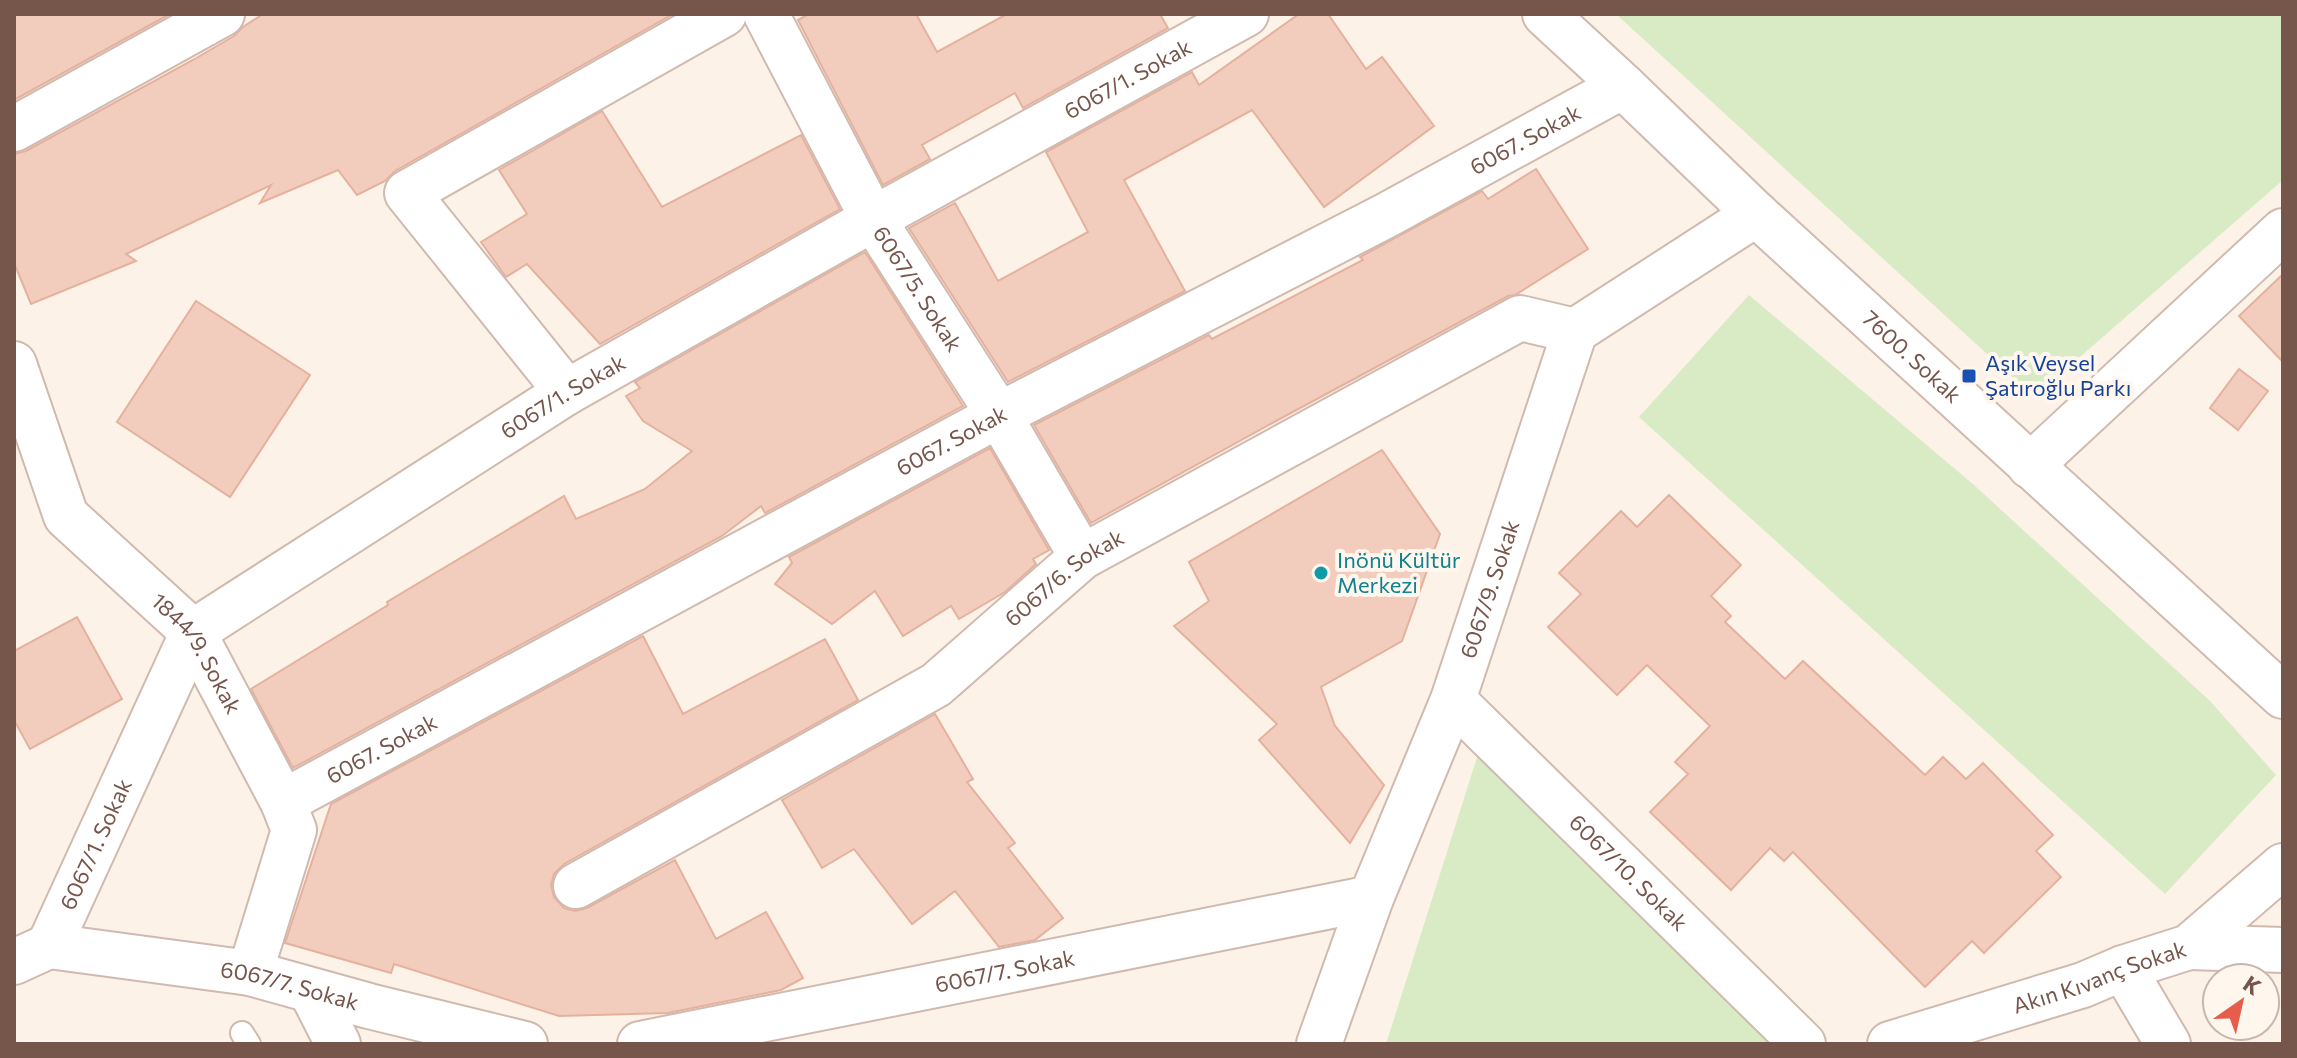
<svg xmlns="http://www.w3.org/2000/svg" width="2297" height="1058" font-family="Commissioner,sans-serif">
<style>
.green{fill:#d8ebc5}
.building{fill:#f2cdbe;stroke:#e5b19e;stroke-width:2}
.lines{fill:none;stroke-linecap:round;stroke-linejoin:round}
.service-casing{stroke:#d0baaf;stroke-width:26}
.minor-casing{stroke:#d0baaf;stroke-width:48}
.tertiary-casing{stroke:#d0baaf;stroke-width:48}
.service{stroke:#fff;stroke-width:22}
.minor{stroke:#fff;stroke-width:44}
.tertiary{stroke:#fff;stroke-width:44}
.transit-dot{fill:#1a4fb4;stroke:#fff6ed;stroke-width:3}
.culture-dot{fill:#0f9aa8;stroke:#fff6ed;stroke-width:3}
.labels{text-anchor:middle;stroke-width:8;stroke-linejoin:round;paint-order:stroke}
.street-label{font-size:22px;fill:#76554b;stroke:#fff6ed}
.transit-label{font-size:22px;fill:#164399;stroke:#fff6ed;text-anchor:start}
.culture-label{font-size:22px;fill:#0d838f;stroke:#fff6ed;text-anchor:start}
</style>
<rect width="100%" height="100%" fill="#fcf2e7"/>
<g class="green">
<path d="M1616,14H2283V180L2034,397Z"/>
<path d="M1749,295L1974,485L2210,701L2276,775L2165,894L1639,417Z"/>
<path d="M1480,748L1784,1044H1386Z"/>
</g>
<g class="building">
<path d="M14,14H170L14,100Z"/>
<path d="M263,14H673L395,171L385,181L357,195L338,170L260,203L271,185L126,254L136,261L31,304L14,263V154L26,151L193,60L234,36L243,27Z"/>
<path d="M809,14H916L937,52L1007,14H1160L1168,28L1023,108L1015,93L922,145L930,159L883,185L798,20Z"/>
<path d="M1299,14H1328L1366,69L1382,57L1434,126L1324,207L1252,110L1124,180L1185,291L1008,382L909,228L955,203L998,281L1088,232L1046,152L1192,72L1199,85Z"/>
<path d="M602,111L662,207L801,135L840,209L600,344L527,264L506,277L481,242L527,214L499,170Z"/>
<path d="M1536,169L1588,249L1515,295L1508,296L1276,421L1091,523L1034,425L1209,335L1212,339L1363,260L1360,257L1482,191L1488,199Z"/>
<path d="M865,252L963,406L765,513L761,506L722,536L293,768L251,689L388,605L387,602L564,496L576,519L645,489L692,451L643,421L626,396L640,388L635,382Z"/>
<path d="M2283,274V362L2239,316Z"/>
<path d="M196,301L310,375L230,497L117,422Z"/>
<path d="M2239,369L2268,391L2238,430L2210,408Z"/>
<path d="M990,448L1049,550L1033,559L1036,564L1005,592L959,619L951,606L903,636L875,591L832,624L775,584L792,563L789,557Z"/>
<path d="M1382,450L1440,534L1402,641L1321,687L1335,726L1384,785L1350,843L1259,740L1277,724L1174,626L1209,601L1189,562Z"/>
<path d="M1669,495L1741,565L1711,596L1731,616L1725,622L1785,679L1803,661L1925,775L1943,757L1966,779L1983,763L2053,835L2036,851L2061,877L1984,953L1972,941L1925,987L1793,852L1784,861L1770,848L1731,890L1650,812L1688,774L1675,762L1710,726L1647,665L1617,695L1548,627L1581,594L1559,573L1621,511L1637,527Z"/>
<path d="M77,617L122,699L30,749L14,720V651Z"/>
<path d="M643,636L683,714L825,639L858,700L564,864L554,874L551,885L554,897L564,908L575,911L587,908L675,860L716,939L766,912L803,978L781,990L668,1013L559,1016L394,964L391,973L285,943L331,804Z"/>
<path d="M935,714L973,779L967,782L1015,843L1008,848L1063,918L1035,940L999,947L955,891L912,924L854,849L822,868L782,800Z"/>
</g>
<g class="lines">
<g class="service-casing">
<path id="service" d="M242,1033L249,1044"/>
</g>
<g class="minor-casing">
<g id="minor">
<path id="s1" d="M766,14L873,219L999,415L1082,557"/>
<path d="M14,129L222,14"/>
<path id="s2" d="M14,364L66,516L193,632L283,802L294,830L250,973"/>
<path d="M567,392L407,193L724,14"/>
<path d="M2030,466L2283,231"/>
<path id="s3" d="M1453,700L1803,1044"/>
<path id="s4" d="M283,802L999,415L1387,215L1623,86"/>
<path id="s5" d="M576,886L936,685L1082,557L1520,318L1575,331"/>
<path id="s6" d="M49,946L193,632L567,392L873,219L1246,14"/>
<path id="s7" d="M49,946L250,973L369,1006L525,1044"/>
<path d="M14,962L49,946"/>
<path d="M2123,968L2168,1044"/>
<path d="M311,991L338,1044"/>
<path id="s8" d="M640,1044L1371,898"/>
<path id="s9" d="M1319,1044L1371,898L1453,700L1575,331L1756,214"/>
<path id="s10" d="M1890,1044L2083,985L2123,968L2189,947L2283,866"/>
</g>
</g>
<g class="tertiary-casing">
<g id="tertiary">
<path id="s11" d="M1545,14L1623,86L1756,214L2283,696"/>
<path d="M2189,947L2283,950"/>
</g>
</g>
<use href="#service" class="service"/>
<use href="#minor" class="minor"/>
<use href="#tertiary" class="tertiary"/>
</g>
<rect class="transit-dot" x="1961" y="368" width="16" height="16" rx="4"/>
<circle class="culture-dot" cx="1321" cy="573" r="8"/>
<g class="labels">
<g class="street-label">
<text dy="8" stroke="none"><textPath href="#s6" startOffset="1432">6067/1. Sokak</textPath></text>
<text dy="8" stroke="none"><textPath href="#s4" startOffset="1408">6067. Sokak</textPath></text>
<text dy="8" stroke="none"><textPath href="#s1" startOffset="314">6067/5. Sokak</textPath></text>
<text dy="8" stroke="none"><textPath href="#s11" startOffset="502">7600. Sokak</textPath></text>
<text dy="8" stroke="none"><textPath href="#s6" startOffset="784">6067/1. Sokak</textPath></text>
<text dy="8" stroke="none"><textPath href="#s4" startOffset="760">6067. Sokak</textPath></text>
<text dy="8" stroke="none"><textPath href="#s5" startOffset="580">6067/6. Sokak</textPath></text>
<text dy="8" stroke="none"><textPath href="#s9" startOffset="486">6067/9. Sokak</textPath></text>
<text dy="8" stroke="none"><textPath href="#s2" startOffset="352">1844/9. Sokak</textPath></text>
<text dy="8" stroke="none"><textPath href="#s4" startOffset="112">6067. Sokak</textPath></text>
<text dy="8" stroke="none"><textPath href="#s6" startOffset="112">6067/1. Sokak</textPath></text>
<text dy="8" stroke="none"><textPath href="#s3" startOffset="246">6067/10. Sokak</textPath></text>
<text dy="8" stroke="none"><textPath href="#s8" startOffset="372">6067/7. Sokak</textPath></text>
<text dy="8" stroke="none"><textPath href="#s10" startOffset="220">Akın Kıvanç Sokak</textPath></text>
<text dy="8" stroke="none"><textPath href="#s7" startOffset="244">6067/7. Sokak</textPath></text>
</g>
<g class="transit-label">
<text x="1985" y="371">Aşık Veysel<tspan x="1985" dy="25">Şatıroğlu Parkı</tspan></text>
</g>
<g class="culture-label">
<text x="1337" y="568">Inönü Kültür<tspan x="1337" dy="25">Merkezi</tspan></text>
</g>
</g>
<rect width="2297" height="1058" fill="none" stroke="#76554b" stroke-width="32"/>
<g transform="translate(2241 1002) rotate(34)"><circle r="38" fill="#fff6ed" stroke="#c8b6ac" stroke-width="2"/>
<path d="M0-6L14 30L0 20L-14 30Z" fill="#e65d4c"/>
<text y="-12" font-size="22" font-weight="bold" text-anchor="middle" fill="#76554b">K</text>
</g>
</svg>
